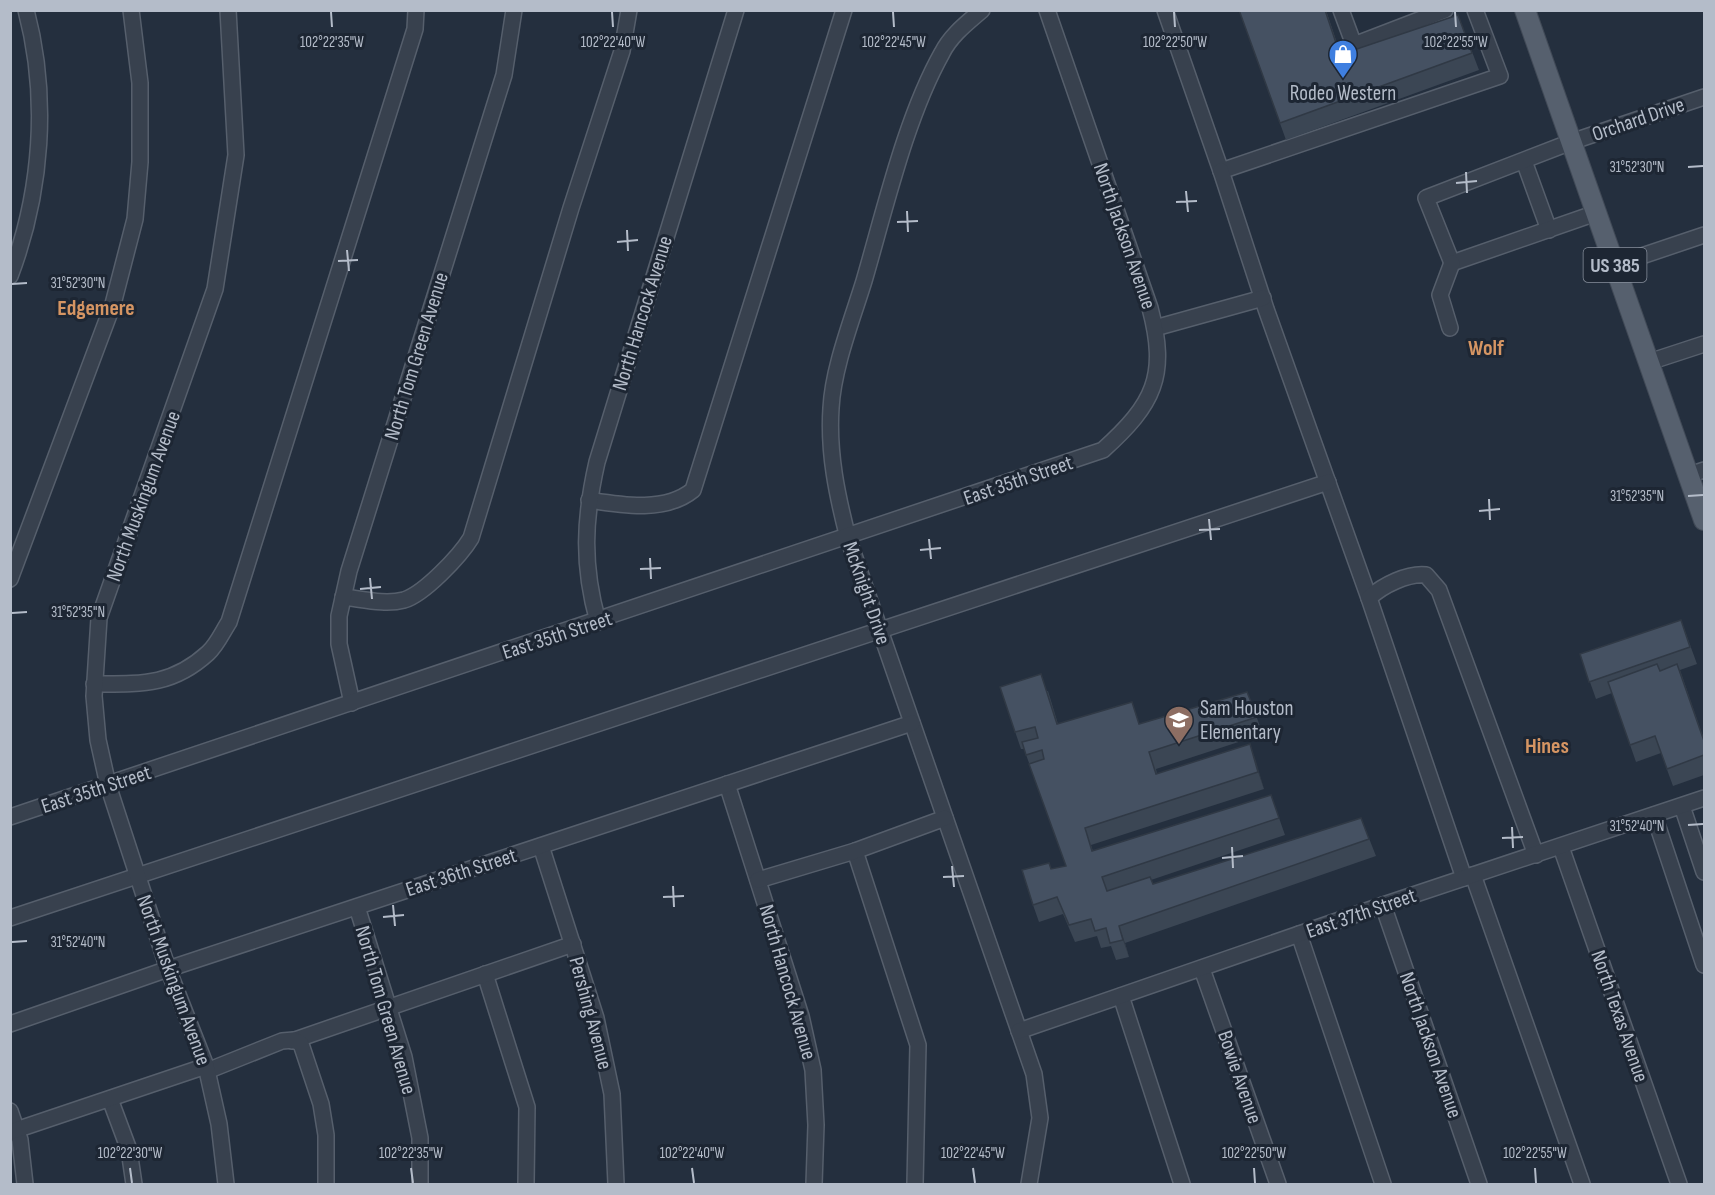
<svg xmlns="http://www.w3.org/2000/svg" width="1715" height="1195" font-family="'Sofia Sans Condensed',sans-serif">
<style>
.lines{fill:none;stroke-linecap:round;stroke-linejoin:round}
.minor-casing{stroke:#565f6c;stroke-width:18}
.major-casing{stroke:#414a57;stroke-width:22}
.minor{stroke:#38414e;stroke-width:15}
.major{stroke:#56606e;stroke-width:20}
.wall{fill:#3b4654}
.shaded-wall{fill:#303945}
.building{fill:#455162;stroke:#303945;stroke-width:1.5}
.ticks{fill:none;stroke:#b4bcc9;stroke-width:2}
.labels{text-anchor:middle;stroke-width:6;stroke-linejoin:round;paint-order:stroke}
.shield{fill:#1d2633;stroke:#878f9c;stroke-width:1.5}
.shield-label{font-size:20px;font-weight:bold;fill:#b4bcc9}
.poi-label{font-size:21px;fill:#b4bcc9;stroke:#1d2633}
.street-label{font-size:21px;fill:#b4bcc9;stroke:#1d2633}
.neighbourhood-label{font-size:22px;font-weight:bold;fill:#d59563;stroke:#1d2633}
.ticks-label{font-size:15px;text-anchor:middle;fill:#b4bcc9;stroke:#1d2633;stroke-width:6;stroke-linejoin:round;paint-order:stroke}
</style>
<rect width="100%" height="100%" fill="#242f3e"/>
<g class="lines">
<g class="minor-casing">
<g id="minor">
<path d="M982,10C967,23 951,35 942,53C906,117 885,209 864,281C852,320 833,368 831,408C828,453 837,495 848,538L1034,1074L1040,1118L1029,1184"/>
<path d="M1165,10L1221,171L1500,76L1475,10"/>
<path d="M1341,10L1354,45L1445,10"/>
<path d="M1524,161L1549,230"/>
<path d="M1221,171L1266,309L1369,598"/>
<path d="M1596,213L1452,263L1426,198L1571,142L1704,97"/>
<path d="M1615,265L1704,235"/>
<path d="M10,276C42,192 49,97 26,10"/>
<path d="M1155,328L1263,298"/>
<path d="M1450,328L1440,295L1452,263"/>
<path d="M1649,362L1704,344"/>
<path d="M1689,475L1704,470"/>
<path d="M589,500C621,505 665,513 693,490L844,10"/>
<path d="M10,579L113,304L135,219L140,162V83L131,10"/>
<path d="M343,597C362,599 385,605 404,600C424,594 460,556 471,538L571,208L622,51L629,10"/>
<path d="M598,622C582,565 584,519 597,462L736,10"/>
<path d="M94,684C141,684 172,686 208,653C217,645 223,631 229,622L415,29L416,10"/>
<path d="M352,703L339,644V616L349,571L504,75L514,10"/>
<path d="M727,784L801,1016L813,1070L816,1125L814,1184"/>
<path d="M1682,806L1704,872"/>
<path d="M1654,815L1704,965"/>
<path d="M10,817L1103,450C1154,404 1168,376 1150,308L1047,10"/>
<path d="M541,846L596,1018L612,1094L616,1184"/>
<path d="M1561,847L1679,1184"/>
<path d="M855,851L918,1045L915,1184"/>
<path d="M1473,875L1582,1184"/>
<path d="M1464,878L1369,598C1383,585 1408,573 1426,575L1439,590L1536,855"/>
<path d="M758,880L855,851L945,818"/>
<path d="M1383,905L1479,1184"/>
<path d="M357,907L404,1057L420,1138V1184"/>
<path d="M10,918L1328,482"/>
<path d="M1299,934L1383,1184"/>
<path d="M1202,969L1278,1184"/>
<path d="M485,974L527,1107L526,1184"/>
<path d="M1121,996L1182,1184"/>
<path d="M10,1024L168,969L912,723"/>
<path d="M1019,1031L1383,905L1704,798"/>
<path d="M292,1041L573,944"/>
<path d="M207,1071L282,1041L294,1040L301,1044L321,1104L326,1135V1184"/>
<path d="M110,1099L129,1150L134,1184"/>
<path d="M10,1111L20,1140L25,1184"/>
<path d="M10,1132L206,1066"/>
<path d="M226,1184L219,1124L206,1066L168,969L108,785L98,740L94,696L99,618L215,289L236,155L228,10"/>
</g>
</g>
<g class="major-casing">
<path id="major" d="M1525,10L1704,520"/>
</g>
<use href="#minor" class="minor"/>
<use href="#major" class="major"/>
</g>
<g class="wall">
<path d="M1239,10H1326L1338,46L1348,52L1458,15L1479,70L1286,140Z"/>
<path d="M1681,620L1697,664L1680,670L1704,740V775L1673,786L1661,753L1636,762L1612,693L1596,699L1580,654Z"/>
<path d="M1000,687L1048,691L1058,724H1140L1247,692L1263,734L1156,769L1157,774L1250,744L1264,789L1091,845L1093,851L1271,795L1285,835L1151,880L1153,884L1361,818L1376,856L1125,943L1129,957L1116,960L1111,946L1101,948L1097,936L1075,942L1063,914L1039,922L1033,905L1051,869L1066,866L1024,749H1021Z"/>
</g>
<g class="shaded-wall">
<path d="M1250,744L1256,761L1264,789L1258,772Z"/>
<path d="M1119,926L1125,943L1129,957L1123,940Z"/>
</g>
<g class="building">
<path d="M1239,10H1325L1337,46L1348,52L1458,15L1472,53L1280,123Z"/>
<path d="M1681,620L1690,647L1589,682L1580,654Z"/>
<path d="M1657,664L1660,671L1677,664L1704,741V755L1667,769L1655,736L1630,745L1608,682Z"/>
<path d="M1041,674L1057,724L1132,702L1139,724L1247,692L1257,717L1149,752L1156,774L1250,744L1258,772L1085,828L1092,851L1271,795L1279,818L1102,877L1107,891L1150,877L1153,884L1361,818L1369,839L1119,926L1123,940L1110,943L1106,928L1095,931L1091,919L1069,925L1057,897L1033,905L1022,870L1049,863L1051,869L1066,866L1029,764L1044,759L1042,750L1026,755L1022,742L1038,738L1035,727L1015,732L1000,687Z"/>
</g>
<path class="ticks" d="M331,12L332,27M612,12L613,27M893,12L894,27M1174,12L1175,27M1455,12L1456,27M1688,167L1703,166M1466,172L1467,193M1456,183L1477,181M1186,191L1188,212M1176,202L1197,201M907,211L908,232M897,222L918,221M627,230L628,251M617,242L638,240M347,250L349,271M338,261L358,260M12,284L27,283M1688,496L1703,495M1489,499L1490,520M1479,511L1500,509M1209,519L1211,540M1199,530L1220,529M929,539L931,559M920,550L941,548M650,558L651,579M640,569L661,568M370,578L372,599M360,589L381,587M12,613L27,612M1688,825L1703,824M1512,827L1513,848M1502,838L1523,837M1232,847L1233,868M1222,858L1243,856M952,866L954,887M943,877L964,876M673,886L674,907M663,897L684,896M393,905L395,926M383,917L404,915M12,942L27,941M130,1168L132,1183M411,1168L413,1183M692,1168L694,1183M973,1168L975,1183M1254,1168L1255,1183M1535,1168L1536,1183"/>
<defs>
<g id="shop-pin" transform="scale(1.5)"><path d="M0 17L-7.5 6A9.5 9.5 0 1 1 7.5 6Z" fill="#3f7fe0" stroke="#1d2633"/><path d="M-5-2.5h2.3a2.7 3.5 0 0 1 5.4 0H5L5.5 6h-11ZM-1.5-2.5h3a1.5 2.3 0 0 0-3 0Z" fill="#fff"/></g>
<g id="school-pin" transform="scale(1.5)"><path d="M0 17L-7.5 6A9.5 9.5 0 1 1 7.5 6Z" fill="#8d6e63" stroke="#1d2633"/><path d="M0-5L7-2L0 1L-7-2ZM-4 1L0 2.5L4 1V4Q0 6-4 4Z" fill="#fff"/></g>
</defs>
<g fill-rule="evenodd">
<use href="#shop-pin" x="1343" y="54"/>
<use href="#school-pin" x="1179" y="720"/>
</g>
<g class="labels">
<rect class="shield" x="1583.5" y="248" width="63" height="34" rx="4.5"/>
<g class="shield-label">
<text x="1615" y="272">US 385</text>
</g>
<g class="poi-label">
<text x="1343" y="100">Rodeo Western</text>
<text x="1200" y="715" text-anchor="start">Sam Houston<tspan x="1200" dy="24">Elementary</tspan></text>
</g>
<g class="street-label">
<text transform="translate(1638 119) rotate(-19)" y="7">Orchard Drive</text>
<text transform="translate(1125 236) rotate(71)" y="7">North Jackson Avenue</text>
<text transform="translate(642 313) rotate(-73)" y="7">North Hancock Avenue</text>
<text transform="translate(416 356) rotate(-73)" y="7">North Tom Green Avenue</text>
<text transform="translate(1018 480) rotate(-19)" y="7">East 35th Street</text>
<text transform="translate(143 496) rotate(-70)" y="7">North Muskingum Avenue</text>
<text transform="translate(867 593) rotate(71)" y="7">McKnight Drive</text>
<text transform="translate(557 635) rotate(-18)" y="7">East 35th Street</text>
<text transform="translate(96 789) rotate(-18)" y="7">East 35th Street</text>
<text transform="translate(461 872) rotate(-18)" y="7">East 36th Street</text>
<text transform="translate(1361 913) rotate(-19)" y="7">East 37th Street</text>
<text transform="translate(174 980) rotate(70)" y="7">North Muskingum Avenue</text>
<text transform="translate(788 982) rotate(74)" y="7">North Hancock Avenue</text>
<text transform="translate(386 1010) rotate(74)" y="7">North Tom Green Avenue</text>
<text transform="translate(591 1013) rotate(75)" y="7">Pershing Avenue</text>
<text transform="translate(1620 1016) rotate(71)" y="7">North Texas Avenue</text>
<text transform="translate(1431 1045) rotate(71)" y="7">North Jackson Avenue</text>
<text transform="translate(1240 1077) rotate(71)" y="7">Bowie Avenue</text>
</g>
<g class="neighbourhood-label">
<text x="96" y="315">Edgemere</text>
<text x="1486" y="355">Wolf</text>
<text x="1547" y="753">Hines</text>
</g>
</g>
<g class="ticks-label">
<text x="332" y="47">102°22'35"W</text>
<text x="613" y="47">102°22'40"W</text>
<text x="894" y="47">102°22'45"W</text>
<text x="1175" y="47">102°22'50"W</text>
<text x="1456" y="47">102°22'55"W</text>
<text x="1637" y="172">31°52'30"N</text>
<text x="78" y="288">31°52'30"N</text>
<text x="1637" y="501">31°52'35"N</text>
<text x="78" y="617">31°52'35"N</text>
<text x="1637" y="831">31°52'40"N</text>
<text x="78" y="947">31°52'40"N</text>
<text x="130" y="1158">102°22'30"W</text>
<text x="411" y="1158">102°22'35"W</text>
<text x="692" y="1158">102°22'40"W</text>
<text x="973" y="1158">102°22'45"W</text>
<text x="1254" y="1158">102°22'50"W</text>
<text x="1535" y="1158">102°22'55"W</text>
</g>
<rect width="1715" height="1195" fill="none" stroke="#b4bcc9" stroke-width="24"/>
</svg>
